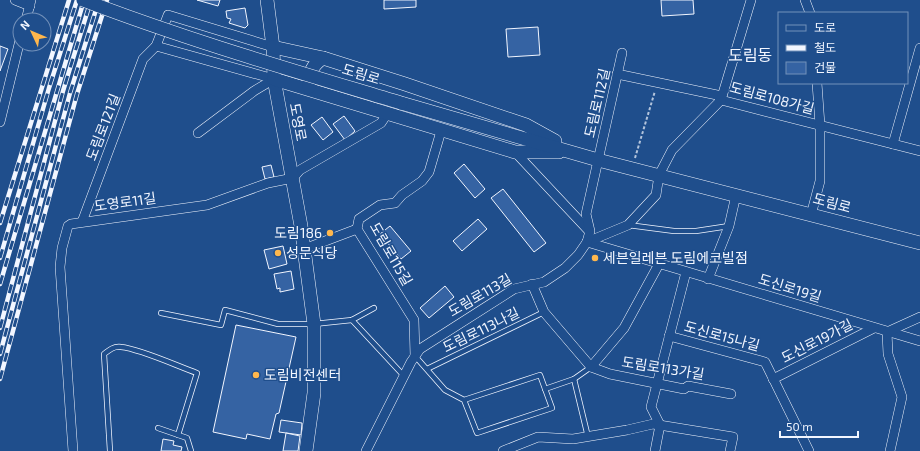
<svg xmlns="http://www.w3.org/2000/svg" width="920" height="451" font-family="'Exo 2','Noto Sans KR',sans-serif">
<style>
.building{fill:#3563a3;stroke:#f2f6ff}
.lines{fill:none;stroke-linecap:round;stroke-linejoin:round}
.lane-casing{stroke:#f2f6ff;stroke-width:6}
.street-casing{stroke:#f2f6ff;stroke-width:10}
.secondary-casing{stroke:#f2f6ff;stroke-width:14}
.path{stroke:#b3c4dc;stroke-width:2;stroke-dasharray:3 2;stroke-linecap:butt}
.lane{stroke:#1f4e8c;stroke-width:4.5}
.street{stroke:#1f4e8c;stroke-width:9}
.secondary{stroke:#1f4e8c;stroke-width:13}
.rail-casing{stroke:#f2f6ff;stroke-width:4.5}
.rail{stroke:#1f4e8c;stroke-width:3;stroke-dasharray:9;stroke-linecap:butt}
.secondary-bridge-casing{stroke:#f2f6ff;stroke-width:14;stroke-linecap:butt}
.secondary-bridge{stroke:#1f4e8c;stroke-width:13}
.poi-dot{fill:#ffb74d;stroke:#1f4e8c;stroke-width:1.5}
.labels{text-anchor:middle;stroke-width:3;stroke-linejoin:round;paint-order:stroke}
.street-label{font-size:14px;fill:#f2f6ff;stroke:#1f4e8c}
.poi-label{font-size:14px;fill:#f2f6ff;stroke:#1f4e8c;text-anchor:start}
.quarter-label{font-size:16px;fill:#f2f6ff;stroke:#1f4e8c}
</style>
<rect width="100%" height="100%" fill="#1f4e8c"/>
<g class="building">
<path d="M197,0H220L218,6Z"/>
<path d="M384,0H416V7L384,9Z"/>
<path d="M661,0H693L694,14L662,16Z"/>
<path d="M245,8L248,25L245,28L229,23L231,19L227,18L226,11Z"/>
<path d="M538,27L540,55L508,57L506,29Z"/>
<path d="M0,46L8,49L0,71Z"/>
<path d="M344,116L355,131L345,140L333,124Z"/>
<path d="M322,117L333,132L323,140L311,125Z"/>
<path d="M464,164L485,189L475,198L454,173Z"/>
<path d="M271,165L274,177L265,179L262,167Z"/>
<path d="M503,189L546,243L534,252L491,198Z"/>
<path d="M478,219L487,229L462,251L453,241Z"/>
<path d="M390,226L411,251L401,259L380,234Z"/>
<path d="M283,246L287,264L269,269L264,250Z"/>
<path d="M291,271L294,289L280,292V288L277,289L274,274Z"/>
<path d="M445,286L454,297L429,318L420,308Z"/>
<path d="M236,325L296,337L279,413L276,414L270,439L247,434L246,439L213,432Z"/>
<path d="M281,420L302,423L301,435L279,432Z"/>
<path d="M286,433L300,436L298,451H283Z"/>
<path d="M163,439L174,441L173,445L182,447L181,451H161Z"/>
</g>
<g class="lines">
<g class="lane-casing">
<g id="lane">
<path d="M628,225L674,231H696L729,226"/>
<path d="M161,313L221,325L225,310L278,324H314L352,320L374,308"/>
<path d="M352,320L404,376"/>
<path d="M415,356L445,390L464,400L477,433L552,408L540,375L464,400"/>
<path d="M427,369L544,312"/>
<path d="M574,379L588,437"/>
<path d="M545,389L574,379L591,367"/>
<path d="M158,428L187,438L191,451"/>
<path d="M110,451L104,354C109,350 114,346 121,347C141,349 177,366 197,373L178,435"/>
</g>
</g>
<g class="street-casing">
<g id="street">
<path d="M15,0L30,6"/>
<path d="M805,0L810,13"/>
<path d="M26,20L31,0"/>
<path d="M273,47L168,15L156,46L274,79"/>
<path d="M617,74L717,95L721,100L920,151"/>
<path d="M0,122L20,40"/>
<path d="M198,133L254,91L274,79"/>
<path d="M893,144L920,48"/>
<path d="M515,152L589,231"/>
<path d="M811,215L820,181V125L817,83"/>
<path d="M82,222L143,59L156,46"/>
<path d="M587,242L920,341"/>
<path d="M587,242L628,225L656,195L659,175L672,150L721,100L751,0"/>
<path d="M304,249L357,229"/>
<path d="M708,279L729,226L736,195"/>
<path d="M532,284L544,312L591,367L610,374L684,389L688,386L731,394"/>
<path d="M669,336L765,362L809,451"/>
<path d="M415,356L414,320L357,229L359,219L380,205L395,203L402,195L422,181L429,172L441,131"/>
<path d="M591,367L624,328L659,264"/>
<path d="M773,379L874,328"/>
<path d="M73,451L60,267L62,248L68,226L71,224L207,205L268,183L293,178L300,170L381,123L387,114"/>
<path d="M366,451L411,362L420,349L514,289L544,282L565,268L578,255L587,242L590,231L586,214L622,53"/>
<path d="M503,451L538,437L573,439L627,430L653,424L733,437L730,451"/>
<path d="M655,451L660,425L651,407L686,272"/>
<path d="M890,451L902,397L888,354L887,332L920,317"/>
</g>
</g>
<g class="secondary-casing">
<g id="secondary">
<path d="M267,0L273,47L274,79L301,226L314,324V393L306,451"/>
<path d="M273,47L323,58L405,84L526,125L555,141"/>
<path d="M274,79L515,152H559"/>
<path d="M309,87C308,74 312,65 323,58"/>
<path d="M401,103L598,160L920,243"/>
</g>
</g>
<path class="path" d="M635,158L655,91"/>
<use href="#lane" class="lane"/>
<use href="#street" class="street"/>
<use href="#secondary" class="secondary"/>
<g class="rail-casing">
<g id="rail">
<path d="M0,223L69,0"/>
<path d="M0,258L49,88L77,0"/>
<path d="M0,284L84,0"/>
<path d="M0,328L63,91L91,0"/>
<path d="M0,354L70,93L99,0"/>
<path d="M0,379L77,94L107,0"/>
</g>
</g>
<use href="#rail" class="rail"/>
<g class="secondary-bridge-casing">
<path id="secondary-bridge" d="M83,0C187,40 295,71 401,103"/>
</g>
<use href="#secondary-bridge" class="secondary-bridge"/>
</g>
<g class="poi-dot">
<circle cx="330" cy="233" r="4"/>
<circle cx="278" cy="253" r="4"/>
<circle cx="595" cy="258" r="4"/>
<circle cx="256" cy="375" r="4"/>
</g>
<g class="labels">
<g class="street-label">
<text transform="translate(361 74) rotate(17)" y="5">도림로</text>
<text transform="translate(772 98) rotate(15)" y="5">도림로108가길</text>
<text transform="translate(597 103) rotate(-77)" y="5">도림로112길</text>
<text transform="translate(298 122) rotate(79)" y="5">도영로</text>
<text transform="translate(103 127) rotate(-69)" y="5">도림로121길</text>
<text transform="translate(125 202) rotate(-8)" y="5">도영로11길</text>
<text transform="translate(832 203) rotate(15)" y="5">도림로</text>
<text transform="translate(391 254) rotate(60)" y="5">도림로115길</text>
<text transform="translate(790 288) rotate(17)" y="5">도신로19길</text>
<text transform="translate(480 295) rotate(-30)" y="5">도림로113길</text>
<text transform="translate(481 330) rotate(-26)" y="5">도림로113나길</text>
<text transform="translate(722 336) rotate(15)" y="5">도신로15나길</text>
<text transform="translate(817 341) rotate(-27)" y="5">도신로19가길</text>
<text transform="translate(663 368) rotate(9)" y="5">도림로113가길</text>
</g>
<g class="poi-label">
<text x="322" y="238" text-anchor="end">도림186</text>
<text x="286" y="258">성문식당</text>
<text x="603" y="263">세븐일레븐 도림에코빌점</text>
<text x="264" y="380">도림비전센터</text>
</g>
<g class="quarter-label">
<text x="750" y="61">도림동</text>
</g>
</g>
<rect x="778" y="12" width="130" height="72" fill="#1f4e8c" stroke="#7391ba"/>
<rect x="786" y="25" width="20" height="6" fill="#1f4e8c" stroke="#7391ba"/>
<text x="814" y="32" font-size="12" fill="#f2f6ff">도로</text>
<rect x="786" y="45" width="20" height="6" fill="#f2f6ff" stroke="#7391ba"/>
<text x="814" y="52" font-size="12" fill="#f2f6ff">철도</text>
<rect x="786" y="62" width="20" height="12" fill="#3563a3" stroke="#7391ba"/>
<text x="814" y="72" font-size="12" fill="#f2f6ff">건물</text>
<g transform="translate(32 32) rotate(314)"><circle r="19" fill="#1f4e8c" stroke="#7391ba"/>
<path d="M0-3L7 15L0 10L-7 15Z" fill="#ffb74d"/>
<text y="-6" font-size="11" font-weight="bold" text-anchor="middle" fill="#f2f6ff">N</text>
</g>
<path d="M780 431v6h78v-6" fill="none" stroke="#f2f6ff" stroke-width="2"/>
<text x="786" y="431" font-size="12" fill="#f2f6ff" stroke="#1f4e8c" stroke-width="3" paint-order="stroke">50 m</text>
</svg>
